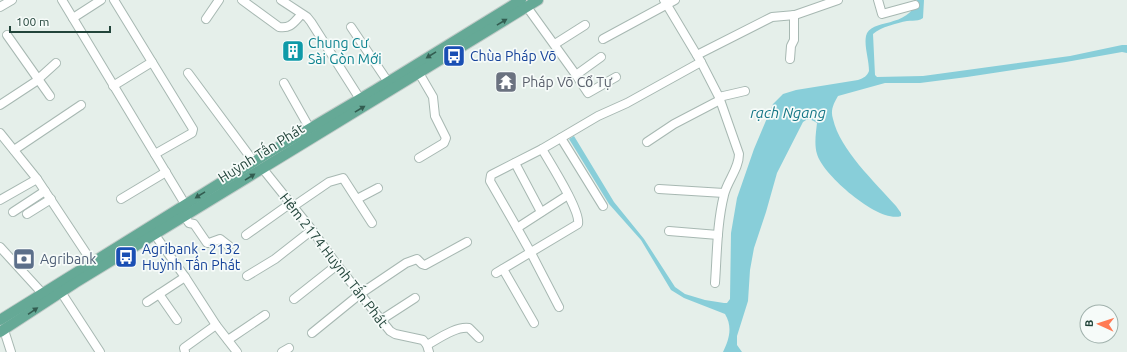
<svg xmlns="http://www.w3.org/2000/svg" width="1127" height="352" font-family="Ubuntu,sans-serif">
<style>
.water{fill:#88ced9}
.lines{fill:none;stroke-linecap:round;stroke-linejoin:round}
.minor-casing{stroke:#a7b8b2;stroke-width:10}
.major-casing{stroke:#c1cbc8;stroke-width:12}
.minor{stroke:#fff;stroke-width:8}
.major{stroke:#65a996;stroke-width:10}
.oneway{fill:#335d51}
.labels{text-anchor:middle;stroke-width:3.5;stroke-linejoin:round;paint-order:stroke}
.culture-label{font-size:14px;fill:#0d838f;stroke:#f6fbf9;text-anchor:start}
.transit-label{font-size:14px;fill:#164399;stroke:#f6fbf9;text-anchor:start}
.worship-label{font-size:14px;fill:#5b616d;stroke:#f6fbf9;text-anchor:start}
.street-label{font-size:14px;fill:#22443a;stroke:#f6fbf9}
.service-label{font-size:14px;fill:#4e5e75;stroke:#f6fbf9;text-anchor:start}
.water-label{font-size:15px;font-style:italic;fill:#157686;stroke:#f6fbf9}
</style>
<rect width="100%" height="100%" fill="#e5efea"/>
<path class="water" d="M917,0H924L923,18C918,22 913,20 907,21C897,23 881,27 873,34L875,75L877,77L923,76L967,70L1070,56L1122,45H1127V53L1122,52L1066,62L967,77L920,83H885L838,96C834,103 830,110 833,119C840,150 875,182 896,206L901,213V216C879,224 822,174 817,154C814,144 816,133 817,123C811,119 808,118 803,122L777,173L766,212L754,248L750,270L748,301L737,336V345L742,352H723C729,340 733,327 725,314L684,298L671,290L641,240L609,204L569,139L574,136L614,202L644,239L675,287L685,294L705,300L724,303H727L730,299L731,233L737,198L754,149L773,104L783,94L796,90L858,80C864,78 867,76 869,71C869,59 864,47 866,36C870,18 909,29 917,0Z"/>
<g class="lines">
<g class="minor-casing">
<g id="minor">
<path d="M62,0L185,204"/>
<path d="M114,0L193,129L192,133L155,154"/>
<path d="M242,0L279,27C291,29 294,22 301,15"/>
<path d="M281,0L307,17L311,22L360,99"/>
<path d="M664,0L701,62L719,97L739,154C739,169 727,181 724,195C717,223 717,254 715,283"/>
<path d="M878,0L882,14L915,5"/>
<path d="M0,7L12,0"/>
<path d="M527,7L576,75L601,57"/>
<path d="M73,18L101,0"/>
<path d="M206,19L219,0"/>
<path d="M351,27L388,82"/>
<path d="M7,35L50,96"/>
<path d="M603,39L675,0"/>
<path d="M555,44L585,25"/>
<path d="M697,55L772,17L795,15L838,0"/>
<path d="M790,59L791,46L794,40V15"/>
<path d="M188,73L254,162"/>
<path d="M576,75L588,93L616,77"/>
<path d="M284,83L310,129"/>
<path d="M113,86L152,62"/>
<path d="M719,97L745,91"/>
<path d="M0,105L35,82L56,63"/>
<path d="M0,133L37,179L92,262"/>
<path d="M561,138L603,206"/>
<path d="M647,142L674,124L720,100"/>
<path d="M14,150L81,105"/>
<path d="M419,158L444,143L446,138L435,116L433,97L419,73"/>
<path d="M515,163L541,212"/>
<path d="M263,169L312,230L337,265L390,331L395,334L423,340L427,345L429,352"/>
<path d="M659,189L724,193"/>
<path d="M121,199L166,172"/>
<path d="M357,199L378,188"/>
<path d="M0,200L37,179"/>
<path d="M294,206L329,182L343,178L372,223"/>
<path d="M13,212L45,191"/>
<path d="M27,214L51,199"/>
<path d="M185,217L189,223L194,224L207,243H209L220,239L229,246"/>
<path d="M517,228L490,181L491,175L542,149L598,116L627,103L701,62"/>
<path d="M669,231L718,235"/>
<path d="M155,235L185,277L216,325L237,352"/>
<path d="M246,235L291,203"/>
<path d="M0,247L43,294"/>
<path d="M503,269L534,323"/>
<path d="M496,273L578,224C581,211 550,163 542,149"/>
<path d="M247,276L275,259L312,230"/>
<path d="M61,292L100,352"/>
<path d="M159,294L177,320"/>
<path d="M294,299L337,265"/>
<path d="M147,302L185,277"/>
<path d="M559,307L531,253L517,228L568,195"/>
<path d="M381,320L415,298"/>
<path d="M4,330L11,352"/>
<path d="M312,333L360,294L406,263L417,259L422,264L425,265L467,242"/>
<path d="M228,340L265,315"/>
<path d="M427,345C438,339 456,326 469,328L479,338"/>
<path d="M185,352L184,348L216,325"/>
<path d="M282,352L289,348"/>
</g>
</g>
<g class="major-casing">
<g id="major">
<path d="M0,320L265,155L375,90L521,0"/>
<path d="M0,332L75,283L538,0"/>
</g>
</g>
<use href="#minor" class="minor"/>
<use href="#major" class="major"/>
</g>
<defs><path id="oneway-solid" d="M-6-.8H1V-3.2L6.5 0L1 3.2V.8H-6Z"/></defs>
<g class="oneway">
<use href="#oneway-solid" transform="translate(502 22) rotate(-31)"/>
<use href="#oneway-solid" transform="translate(431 55) rotate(148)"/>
<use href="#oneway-solid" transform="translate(360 109) rotate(-31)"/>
<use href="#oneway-solid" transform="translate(250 177) rotate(-32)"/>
<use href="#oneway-solid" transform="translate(200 195) rotate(148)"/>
<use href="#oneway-solid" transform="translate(33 311) rotate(-34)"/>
</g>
<defs>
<g id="building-square" transform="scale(1.15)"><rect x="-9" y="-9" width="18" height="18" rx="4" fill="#0f9aa8" stroke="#f6fbf9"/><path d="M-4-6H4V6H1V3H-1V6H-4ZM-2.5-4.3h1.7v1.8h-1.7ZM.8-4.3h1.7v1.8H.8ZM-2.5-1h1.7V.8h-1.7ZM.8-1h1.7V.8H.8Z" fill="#fff"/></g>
<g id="bus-square" transform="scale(1.15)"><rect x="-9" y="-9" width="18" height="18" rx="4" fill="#1a4fb4" stroke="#f6fbf9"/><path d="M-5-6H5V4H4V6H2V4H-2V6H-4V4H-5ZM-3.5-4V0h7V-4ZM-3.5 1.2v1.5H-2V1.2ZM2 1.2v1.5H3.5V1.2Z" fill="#fff"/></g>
<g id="temple-square" transform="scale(1.15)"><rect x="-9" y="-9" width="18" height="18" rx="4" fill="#6b7280" stroke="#f6fbf9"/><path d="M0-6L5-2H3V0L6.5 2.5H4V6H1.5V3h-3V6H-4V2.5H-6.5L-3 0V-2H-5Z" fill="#fff"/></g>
<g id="bank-square" transform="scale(1.15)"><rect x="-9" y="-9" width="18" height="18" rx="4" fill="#5c6f8a" stroke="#f6fbf9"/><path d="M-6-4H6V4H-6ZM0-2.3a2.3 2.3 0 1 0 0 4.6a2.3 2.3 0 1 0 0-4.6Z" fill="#fff"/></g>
</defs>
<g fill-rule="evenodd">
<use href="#building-square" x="293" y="51"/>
<use href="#bus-square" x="454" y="56"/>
<use href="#temple-square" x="506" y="82"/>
<use href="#bus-square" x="126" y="257"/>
<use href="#bank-square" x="24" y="259"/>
</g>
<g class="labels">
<g class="culture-label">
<text x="308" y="48">Chung Cư<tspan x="308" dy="16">Sài Gòn Mới</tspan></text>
</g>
<g class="transit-label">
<text x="470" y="61">Chùa Pháp Võ</text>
<text x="142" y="254">Agribank - 2132<tspan x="142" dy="16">Huỳnh Tấn Phát</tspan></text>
</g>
<g class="worship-label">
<text x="522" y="87">Pháp Võ Cổ Tự</text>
</g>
<g class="street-label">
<text transform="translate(261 153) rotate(-32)" y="5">Huỳnh Tấn Phát</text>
<text transform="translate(334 260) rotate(52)" y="5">Hẻm 2174 Huỳnh Tấn Phát</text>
</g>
<g class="service-label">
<text x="40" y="264">Agribank</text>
</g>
<g class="water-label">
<text x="788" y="118">rạch Ngang</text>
</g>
</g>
<g transform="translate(1099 324) rotate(273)"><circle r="19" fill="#f6fbf9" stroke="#a1b2ad"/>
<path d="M0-3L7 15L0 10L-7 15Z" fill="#ff7a54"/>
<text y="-6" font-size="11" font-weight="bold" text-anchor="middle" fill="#22443a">B</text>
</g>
<path d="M10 26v6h100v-6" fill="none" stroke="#22443a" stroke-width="2"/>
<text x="16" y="26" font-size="12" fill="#22443a" stroke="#f6fbf9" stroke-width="3" paint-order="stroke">100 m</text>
</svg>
